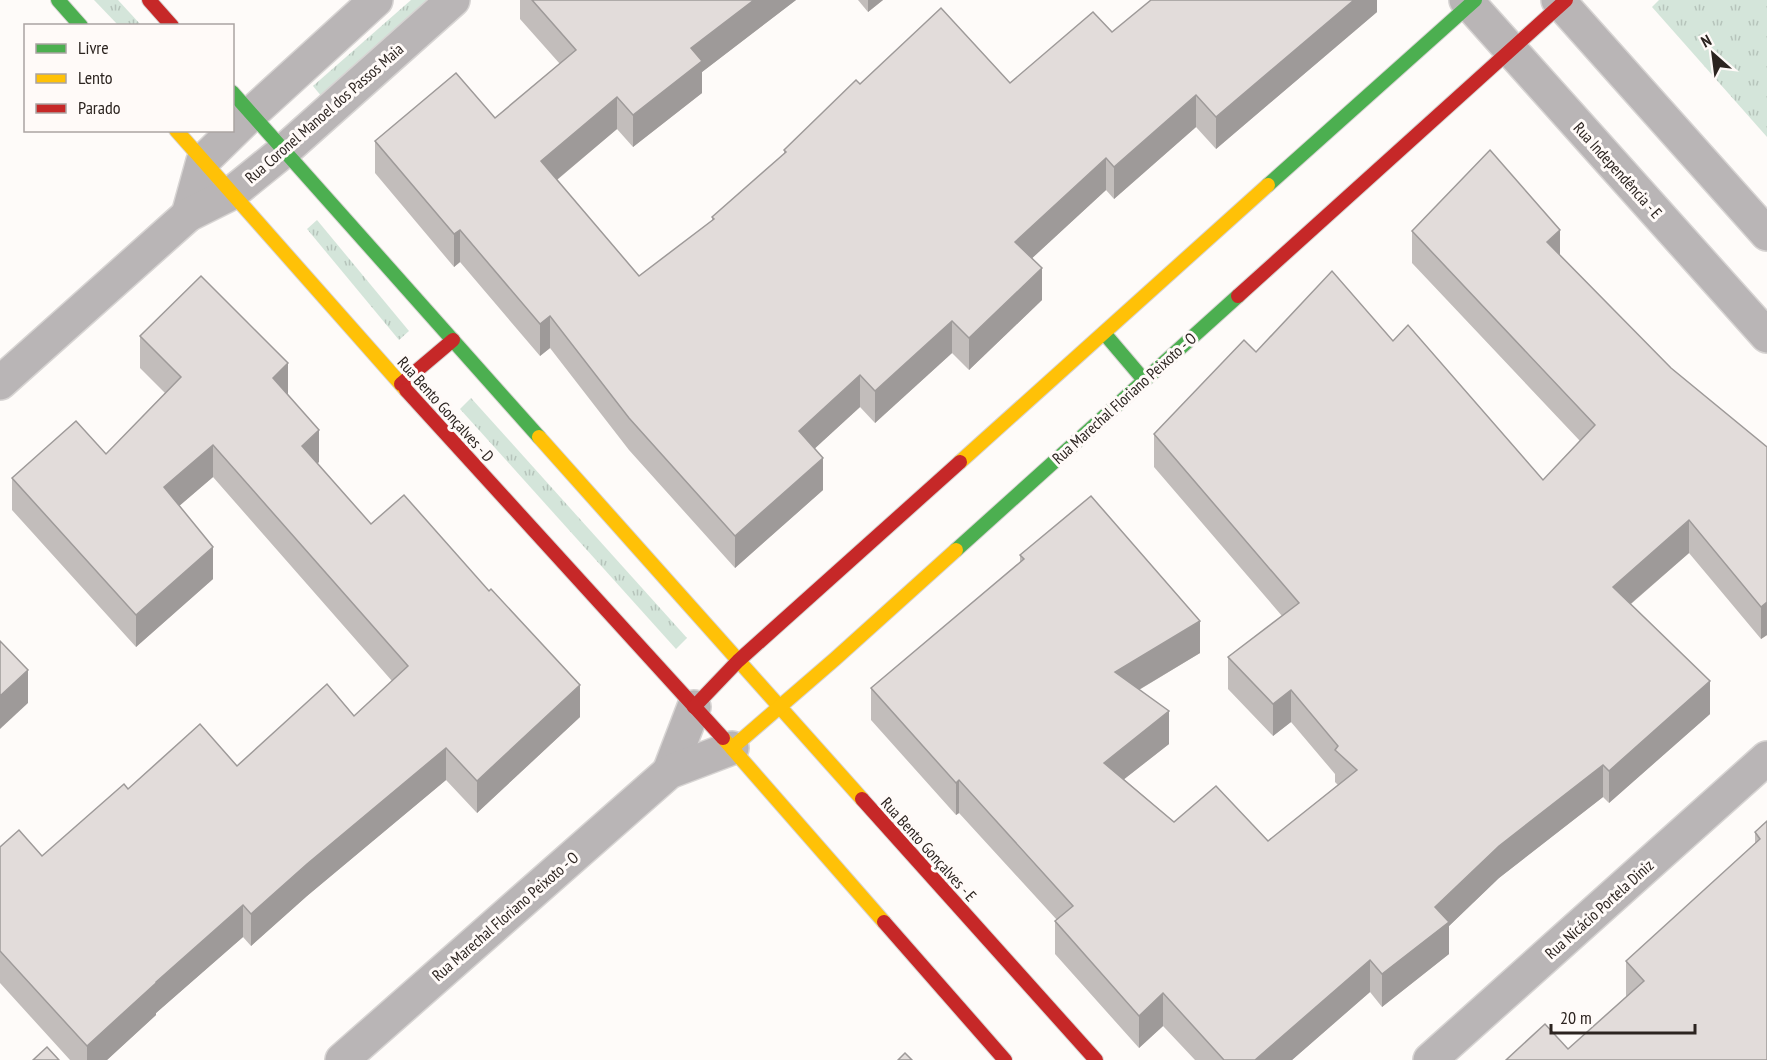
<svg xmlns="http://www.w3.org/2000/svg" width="1767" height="1060" font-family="'PT Sans Narrow',sans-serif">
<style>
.grass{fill:url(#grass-tufts)}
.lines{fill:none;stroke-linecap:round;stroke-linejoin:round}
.street-casing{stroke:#d7d4d3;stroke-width:36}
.fast-casing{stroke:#d7d4d3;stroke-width:16}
.slow-casing{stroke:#d7d4d3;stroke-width:16}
.jam-casing{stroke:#d7d4d3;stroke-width:16}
.street{stroke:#b9b5b6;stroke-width:33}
.fast{stroke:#4caf50;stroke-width:14}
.slow{stroke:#ffc107;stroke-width:14}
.jam{stroke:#c62828;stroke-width:14}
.wall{fill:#c2bdbb}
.shaded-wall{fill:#9e9a99}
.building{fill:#e2dcda;stroke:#9e9a99;stroke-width:1.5}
.labels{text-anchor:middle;stroke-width:6;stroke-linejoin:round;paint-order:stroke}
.street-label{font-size:16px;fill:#2c2420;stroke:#fffaf8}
</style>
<defs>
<pattern id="grass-tufts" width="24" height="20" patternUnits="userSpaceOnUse" patternTransform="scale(1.5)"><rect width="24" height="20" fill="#d4e5da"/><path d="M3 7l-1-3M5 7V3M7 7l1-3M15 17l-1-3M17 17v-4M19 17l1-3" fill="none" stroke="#b6c4bb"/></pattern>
</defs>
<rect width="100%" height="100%" fill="#fefbf9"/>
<g class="grass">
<path d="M94,0H118L141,25H118Z"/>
<path d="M411,0H431L322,97L313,86Z"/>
<path d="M1659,0H1767V137L1652,7Z"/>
<path d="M317,220L409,331L399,340L307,229Z"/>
<path d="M471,398L687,638L676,649L460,409Z"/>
</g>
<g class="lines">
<g class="street-casing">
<g id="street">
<path d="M1466,0L1767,336"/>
<path d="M1558,0L1767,234"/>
<path d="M188,215L203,161L252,113L376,0"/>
<path d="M0,383L188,215L232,193L285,150L453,0"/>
<path d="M669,772L694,707"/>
<path d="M342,1060L669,772L732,748"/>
<path d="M1430,1060L1767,758"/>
</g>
</g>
<g class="fast-casing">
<g id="fast">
<path d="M58,0L81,26"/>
<path d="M232,92L539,437"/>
<path d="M1268,185L1475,0"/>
<path d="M1104,333L1144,380"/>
<path d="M956,550L1238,296"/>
</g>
</g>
<g class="slow-casing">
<g id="slow">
<path d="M176,130L406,390"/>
<path d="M539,437L862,799"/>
<path d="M960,462L1268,185"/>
<path d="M723,738L884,922"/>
<path d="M732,748L835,659L956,550"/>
</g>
</g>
<g class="jam-casing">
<g id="jam">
<path d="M149,0L172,26"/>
<path d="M1238,296L1566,0"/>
<path d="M401,384L453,340"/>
<path d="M406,390L723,738"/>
<path d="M694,707L738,661L960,462"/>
<path d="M862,799L1096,1060"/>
<path d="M884,922L1005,1060"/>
</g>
</g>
<use href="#street" class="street"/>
<use href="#fast" class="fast"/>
<use href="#slow" class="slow"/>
<use href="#jam" class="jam"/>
</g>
<g class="wall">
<path d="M520,0H796L702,72V93L633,147L617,129L557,180L639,276L712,221V217L784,154V150L860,84L1010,83L1112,32L1377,0V12L1216,149L1196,127L1114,199L1106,190L1032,258L1042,300L969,370L952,353L875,423L860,407L815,448L823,490L735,568L629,450L550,348L540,356L460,262L454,267L375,173V141L495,118L560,64L520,19Z"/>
<path d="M858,0H883L868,12Z"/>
<path d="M1412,231L1560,255L1671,368L1767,447V635L1761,639L1689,553L1631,604L1710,714L1609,803L1603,797L1499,878L1449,926V954L1382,1007L1370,992L1292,1060H1195L1163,1026L1139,1048L1055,954V921L1057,920L959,813L956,815L871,720V688L1020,562V555L1200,653L1139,690L1169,744L1124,779L1174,822L1268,841L1338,785L1335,782V774L1291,722L1273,736L1228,689V657L1282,616L1154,467V434L1256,352L1393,341L1543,480L1580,441L1412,263Z"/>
<path d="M140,336L288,395L319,462L317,463L371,524L580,717L477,813L446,780L307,896L251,946L243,937L156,1013V1015L107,1060H70L0,983V847L42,856L128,789L237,766L354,716L392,681L213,477L179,506L213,579L136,647L12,510V478L106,454L165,393L140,368Z"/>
<path d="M1767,821V1060H1506L1568,1049L1626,997V961L1755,844V832Z"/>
</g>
<g class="shaded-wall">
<path d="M754,0H796L702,72V93L633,147V115L691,48Z"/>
<path d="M868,0H883L868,12Z"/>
<path d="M1354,0H1377V12L1216,149V117Z"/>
<path d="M1196,95V127L1114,199V167Z"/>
<path d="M617,97V129L541,193V161Z"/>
<path d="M1106,158V190L1015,274V242Z"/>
<path d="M460,230V262L454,267V234Z"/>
<path d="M1560,230V262L1547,242Z"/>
<path d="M1042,268V300L969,370V338Z"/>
<path d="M550,316V348L540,356V324Z"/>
<path d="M952,321V353L875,423V391Z"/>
<path d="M288,363V395L273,410V378Z"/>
<path d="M860,375V407L799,463V431Z"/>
<path d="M319,430V462L302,478V446Z"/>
<path d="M213,445V477L164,519V487Z"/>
<path d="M823,458V490L735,568V536Z"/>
<path d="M1689,520V553L1613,619V587Z"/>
<path d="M213,547V579L136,647V615Z"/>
<path d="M1767,602V635L1761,639V607Z"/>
<path d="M1200,621V653L1115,704V672Z"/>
<path d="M28,670V703L0,729V696Z"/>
<path d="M1710,681V714L1609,803V771Z"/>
<path d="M580,685V717L477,813V781Z"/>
<path d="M1291,690V722L1273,736V704Z"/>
<path d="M1169,711V744L1104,795V763Z"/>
<path d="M446,748V780L307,896L251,946V914L307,864Z"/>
<path d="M1603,765V797L1499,878L1449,926V954L1382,1007V974L1435,907L1499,846Z"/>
<path d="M959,780V813L956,815V783Z"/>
<path d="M243,905V937L156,1013V1015L107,1060H87V1046L156,982Z"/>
<path d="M1370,960V992L1292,1060H1255Z"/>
<path d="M1163,993V1026L1139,1048V1016Z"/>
</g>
<g class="building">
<path d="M532,0H754L691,48L702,61L633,115L617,97L541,161L639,276L714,219L712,217L786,152L784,150L856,80L860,84L941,8L1010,83L1093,12L1112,32L1151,0H1354L1216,117L1196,95L1114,167L1106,158L1015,242L1042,268L969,338L952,321L875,391L860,375L799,431L823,458L735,536L629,418L550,316L540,324L460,230L454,234L375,141L456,73L495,118L576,50Z"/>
<path d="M1490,150L1560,230L1547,242L1671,368L1767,447V602L1761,607L1689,520L1613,587L1710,681L1609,771L1603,765L1499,846L1435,907L1449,922L1382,974L1370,960L1255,1060H1224L1163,993L1139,1016L1055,921L1073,906L959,780L956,783L871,688L1024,559L1020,555L1091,496L1200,621L1115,672L1169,711L1104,763L1174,822L1216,786L1268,841L1357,770L1335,750L1338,746L1291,690L1273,704L1228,657L1299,603L1154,434L1244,340L1256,352L1332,271L1393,341L1408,325L1543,480L1595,425L1412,231Z"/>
<path d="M201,276L288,363L273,378L319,430L302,446L371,524L404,495L489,591L491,589L580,685L477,781L446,748L307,864L251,914L243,905L156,982V983L87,1046L0,951V847L19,830L42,856L124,784L128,789L200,724L237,766L327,684L354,716L408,666L213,445L164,487L213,547L136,615L12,478L76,421L106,454L181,377L140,336Z"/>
<path d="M0,641L28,670L0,696Z"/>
<path d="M1767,821V1060H1506L1545,1024L1568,1049L1644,981L1626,961L1760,839L1755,832Z"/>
<path d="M47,1047L59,1060H33Z"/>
<path d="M905,1053L912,1060H898Z"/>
</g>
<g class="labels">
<g class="street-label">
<text transform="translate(324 113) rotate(-41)" y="6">Rua Coronel Manoel dos Passos Maia</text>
<text transform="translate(1618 170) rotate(48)" y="6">Rua Independência - E</text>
<text transform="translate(1124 398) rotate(-42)" y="6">Rua Marechal Floriano Peixoto - O</text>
<text transform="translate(446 409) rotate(48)" y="6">Rua Bento Gonçalves - D</text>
<text transform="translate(929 849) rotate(48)" y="6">Rua Bento Gonçalves - E</text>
<text transform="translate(1599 909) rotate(-42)" y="6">Rua Nicácio Portela Diniz</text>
<text transform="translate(505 916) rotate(-41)" y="6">Rua Marechal Floriano Peixoto - O</text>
</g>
</g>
<rect x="24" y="24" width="210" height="108" fill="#fffaf8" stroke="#aba4a2" stroke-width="1.5"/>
<rect x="36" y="44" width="30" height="9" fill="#4caf50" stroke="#aba4a2" stroke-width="1.5"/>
<text x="78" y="54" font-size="18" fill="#2c2420">Livre</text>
<rect x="36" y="74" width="30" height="9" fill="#ffc107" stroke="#aba4a2" stroke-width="1.5"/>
<text x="78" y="84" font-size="18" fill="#2c2420">Lento</text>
<rect x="36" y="104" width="30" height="9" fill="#c62828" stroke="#aba4a2" stroke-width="1.5"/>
<text x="78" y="114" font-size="18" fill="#2c2420">Parado</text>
<g transform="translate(1713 54) rotate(332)" stroke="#fffaf8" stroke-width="4.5" paint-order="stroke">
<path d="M0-4.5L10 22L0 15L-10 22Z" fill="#2c2420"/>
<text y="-9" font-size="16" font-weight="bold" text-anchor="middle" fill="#2c2420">N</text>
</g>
<path d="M1551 1024v9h144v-9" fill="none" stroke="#2c2420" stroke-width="3"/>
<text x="1560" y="1024" font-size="18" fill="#2c2420" stroke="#fffaf8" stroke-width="4.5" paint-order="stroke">20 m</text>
</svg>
